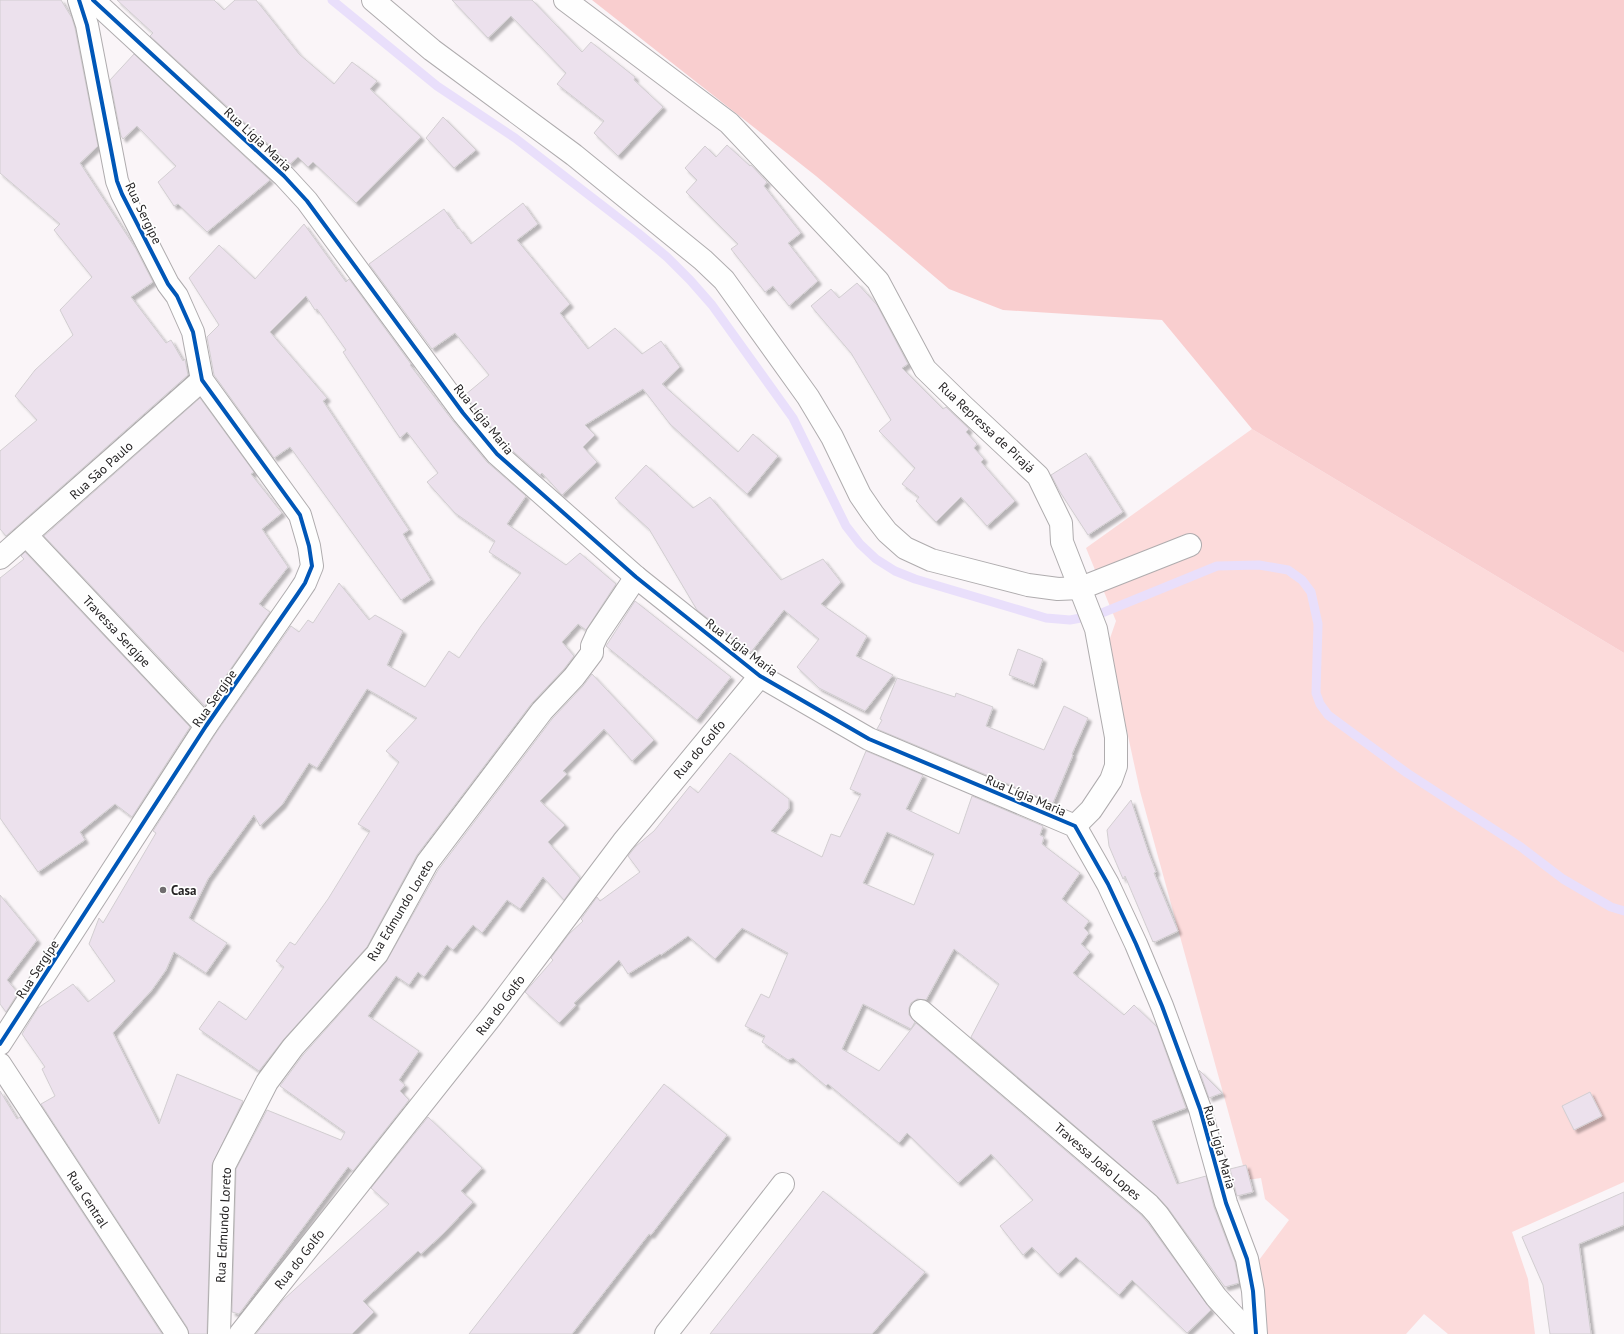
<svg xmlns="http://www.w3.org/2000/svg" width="1624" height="1334" font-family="'PT Sans',sans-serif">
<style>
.green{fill:#fcdbdb}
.forest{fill:#f9cecf}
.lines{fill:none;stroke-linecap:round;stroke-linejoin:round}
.stream{stroke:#e9dffb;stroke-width:9}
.building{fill:#ece1ed;stroke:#d2ced1;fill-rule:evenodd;filter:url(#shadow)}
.minor-casing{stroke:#afacae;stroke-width:24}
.minor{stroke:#fefefe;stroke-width:22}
.cycleway-casing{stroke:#fff;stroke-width:6}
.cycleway{stroke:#0057b8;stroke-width:4}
.poi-dot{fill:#706d6f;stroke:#fff;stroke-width:1.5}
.labels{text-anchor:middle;stroke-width:3.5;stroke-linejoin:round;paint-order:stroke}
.street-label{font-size:13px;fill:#262425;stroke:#fff}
.poi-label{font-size:13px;font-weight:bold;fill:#262425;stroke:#fff;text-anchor:start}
</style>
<defs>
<filter id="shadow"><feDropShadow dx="3.5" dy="3.5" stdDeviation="1" flood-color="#0004"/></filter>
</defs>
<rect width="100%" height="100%" fill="#faf5f8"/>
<path class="green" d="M1252,429L1624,653V1182L1512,1232L1528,1279L1535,1334H1448L1424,1314L1406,1334H1264L1253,1268L1289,1220L1265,1199L1261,1178L1247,1180L1140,791L1108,644L1116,621L1086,548Z"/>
<path class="forest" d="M592,0H1624V653L1252,429L1162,320L1003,310L949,289L816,176Z"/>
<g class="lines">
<path class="stream" d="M332,0L437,86L515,138L638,233L667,257L690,280L712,305L793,418L846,526L860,544L876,559L895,571L915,579L1046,618L1070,620L1097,615L1217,566L1259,565L1288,570L1302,580L1311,592L1318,624L1316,693L1320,704L1328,715L1407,773L1521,847L1563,879L1611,907L1624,911"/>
</g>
<g class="building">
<path d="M0,0H61L72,18L75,28L98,146L80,163L136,249L153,282L131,297L166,343L171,340L183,361L185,359L188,375L6,536L0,529V451L37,420L15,396L35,370L73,335L60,310L92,277L54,230L60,224L0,173Z"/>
<path d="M117,0H214L224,10L235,0H256L299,54L334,84L352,62L377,81L370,89L421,137L356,203L313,162L308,167L298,157L290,164L150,36L153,33Z"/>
<path d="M452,0H532L582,52L591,42L635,77L634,80L663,107L618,156L594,133L604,121L557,84L566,73L511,16L488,38Z"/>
<path d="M134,54L270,180L207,232L178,204L174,206L158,182L176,166L137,126L123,139L121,136L110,80Z"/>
<path d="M443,117L476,150L454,168L426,138Z"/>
<path d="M727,145L750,166L751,165L767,182L764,186L801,233L788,243L818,281L789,306L773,286L765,292L731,249L738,244L686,192L697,180L685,168L705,146L716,157Z"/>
<path d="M523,203L538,224L517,240L570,304L560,313L588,349L615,328L642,354L661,341L680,367L662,384L738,452L753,434L778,456L747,494L670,424L643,389L585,425L595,435L583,447L597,462L562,495L542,473L540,475L506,445L465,395L489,375L455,333L432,349L369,264L444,209L458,229L459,228L471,244Z"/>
<path d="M304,224L346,282L349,279L411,364L410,365L453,421L487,462L526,496L507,524L566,565L580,553L616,584L586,630L578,624L562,642L574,656L564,669L532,703L417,855L367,947L284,1039L259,1071L199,1029L219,1001L246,1020L284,967L276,961L290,942L295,945L328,899L370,831L358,824L399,762L386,751L417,718L367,689L317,768L309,763L282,805L260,826L254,815L208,879L189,918L227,943L206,973L174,952L166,970L152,990L113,1033L159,1124L177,1074L243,1101L212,1165L207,1334H189L187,1327L41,1104L55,1096L42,1069L45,1067L22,1034L38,1008L73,984L88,1002L115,981L89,944L99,918L103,923L156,833L153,831L216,733L291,626L299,632L308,620L313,623L339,583L369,620L375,615L403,631L387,665L425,687L449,651L459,658L481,626L521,573L489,552L495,541L455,513L427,482L438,473L407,432L400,438L343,352L346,350L317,309L315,310L306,296L270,332L327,398L323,401L409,530L403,534L431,580L401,600L290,447L274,458L214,375L207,337L219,325L189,278L219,245L255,279Z"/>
<path d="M857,283L877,305L908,364L902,368L943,409L946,407L969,429L966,432L977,444L974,448L984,459L981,462L1015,501L987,526L961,497L936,522L916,501L919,497L902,484L915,468L879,431L891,420L851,353L811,306L831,289L839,298Z"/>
<path d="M200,398L254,472L251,474L282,513L262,529L288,567L259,604L270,612L205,706L44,536Z"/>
<path d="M1086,453L1123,512L1088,535L1060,492L1051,475Z"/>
<path d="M646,465L693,508L710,497L781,580L823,559L841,582L821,604L867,636L856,656L893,675L865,711L819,688L797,667L819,639L784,610L751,652L697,610L649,529L615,498Z"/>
<path d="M25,552L190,727L132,817L115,804L80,832L85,840L38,872L0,818V578L24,559L21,556Z"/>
<path d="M635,601L731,677L697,720L606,646Z"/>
<path d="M1018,649L1043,659L1034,685L1009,675Z"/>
<path d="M592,674L654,740L632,761L604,729L563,771L567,774L540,801L565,825L548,842L580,878L564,900L543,877L520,909L507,900L482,933L473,925L453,950L447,945L424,977L418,972L409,985L396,976L368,1016L419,1051L399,1080L405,1085L400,1091L409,1100L353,1171L348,1167L239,1314L232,1312L236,1169L267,1110L341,1140L345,1132L280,1086L303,1055L386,962L438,870L552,719L583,686Z"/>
<path d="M897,678L955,697L956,693L993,707L986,726L1044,750L1064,706L1088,718L1072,754L1073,755L1053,803L877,729L882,720L880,719Z"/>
<path d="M866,751L923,775L906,809L959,834L972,796L1043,826L1040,835L1044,837L1042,844L1080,873L1062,899L1089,921L1084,928L1089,933L1081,944L1090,952L1073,973L1124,1015L1134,1005L1157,1027L1186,1108L1152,1121L1177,1184L1206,1176L1214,1207L1235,1262L1239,1283L1225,1287L1168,1208L1158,1197L971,1037L999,984L954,949L926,1000L917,999L911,1003L909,1008V1015L915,1022L911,1029L863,1004L842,1049L879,1071L916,1023L1140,1214L1148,1223L1211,1310L1187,1333L1132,1280L1119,1295L1076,1257L1058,1274L1032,1247L1023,1255L1000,1226L1033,1200L991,1154L958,1183L907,1133L899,1143L828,1084L826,1086L793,1058L788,1060L762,1042L765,1036L745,1026L761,994L769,998L788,953L742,928L715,959L688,936L661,955L660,954L628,974L619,960L574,1003L576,1005L559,1023L525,992L553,960L551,958L569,934L583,921L581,919L597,897L600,901L640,872L628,856L636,846L654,831L690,786L698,793L730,753L789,799V808L771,831L822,857L831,834L840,837L861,794L850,789ZM887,832L934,854L914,905L863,883Z"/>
<path d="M1131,800L1149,854L1156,872L1154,873L1178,931L1155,942L1154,941L1153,942L1125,876L1123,879L1109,846L1107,830Z"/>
<path d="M0,895L37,940L7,980L18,993L6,1012L0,1004Z"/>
<path d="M1199,1070L1222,1093L1209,1098Z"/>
<path d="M664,1084L727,1135L651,1235L649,1234L572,1334H469Z"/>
<path d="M0,1091L17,1119L20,1117L162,1334H0Z"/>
<path d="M1590,1092L1602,1116L1574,1130L1562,1106Z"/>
<path d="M428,1117L482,1168L461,1191L473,1202L444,1233L421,1254L418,1251L363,1301L374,1312L352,1334H256L283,1300L389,1204L371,1188Z"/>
<path d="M1246,1165L1253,1192L1237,1196L1230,1169Z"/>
<path d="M823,1191L925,1272L872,1334H710Z"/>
<path d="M1624,1192V1225L1579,1244L1591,1334H1550L1543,1285L1522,1237Z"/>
</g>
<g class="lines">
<g class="minor-casing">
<g id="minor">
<path d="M93,0L284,176L307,201L463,413L497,454L636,577L760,676L869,739L1075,826L1108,884L1136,944L1162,1006L1200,1109L1226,1203L1247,1259L1253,1291L1256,1334"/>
<path d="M373,0L432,50L574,155L703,260L724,280L808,397L832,437L860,495L873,514L887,532L905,548L931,560L1028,585L1058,589L1081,588L1190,545"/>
<path d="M565,0L729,123L878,281L925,369L963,406L1038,476L1061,523L1062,542L1096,629L1116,737V766L1111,780L1091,810L1075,826"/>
<path d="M27,536L206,726"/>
<path d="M0,558L202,380"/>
<path d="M921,1011L1149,1205L1158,1215L1216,1297L1250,1334"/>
<path d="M0,1044L206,726L297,595L305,583L312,566L309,546L300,515L202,380L193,332L177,296L168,284L122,194L117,181L87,25L79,0"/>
<path d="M0,1064L177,1334"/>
<path d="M219,1334L224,1166L267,1082L293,1047L377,954L427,863L542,711L574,677L592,653V646L597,635L636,577"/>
<path d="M240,1334L491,1017L623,842L760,676"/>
<path d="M666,1334L783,1184"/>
</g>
</g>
<use href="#minor" class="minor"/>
<g class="cycleway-casing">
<g id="cycleway">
<path d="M93,0L284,176L307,201L463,413L497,454L636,577L760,676L869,739L1075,826L1108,884L1136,944L1162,1006L1200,1109L1226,1203L1247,1259L1253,1291L1256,1334"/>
<path d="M0,1044L206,726L297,595L305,583L312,566L309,546L300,515L202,380L193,332L177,296L168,284L122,194L117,181L87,25L79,0"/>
</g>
</g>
<use href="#cycleway" class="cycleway"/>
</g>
<circle class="poi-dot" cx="163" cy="890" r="4"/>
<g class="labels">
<g class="street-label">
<text transform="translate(258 139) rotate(43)" y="5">Rua Lígia Maria</text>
<text transform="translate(144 213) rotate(64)" y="5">Rua Sergipe</text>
<text transform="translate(484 419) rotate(51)" y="5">Rua Lígia Maria</text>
<text transform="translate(987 427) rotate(43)" y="5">Rua Repressa de Pirajá</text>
<text transform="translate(101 470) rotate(-42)" y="5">Rua São Paulo</text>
<text transform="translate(117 631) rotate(47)" y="5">Travessa Sergípe</text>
<text transform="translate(742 647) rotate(37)" y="5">Rua Lígia Maria</text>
<text transform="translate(214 698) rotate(-55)" y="5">Rua Sergípe</text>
<text transform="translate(699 749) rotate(-50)" y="5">Rua do Golfo</text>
<text transform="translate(1026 795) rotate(23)" y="5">Rua Lígia Maria</text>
<text transform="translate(400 910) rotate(-59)" y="5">Rua Edmundo Loreto</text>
<text transform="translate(37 969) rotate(-57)" y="5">Rua Sergípe</text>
<text transform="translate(500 1005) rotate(-53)" y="5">Rua do Golfo</text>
<text transform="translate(1220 1147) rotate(74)" y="5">Rua Lígia Maria</text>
<text transform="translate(1098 1161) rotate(41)" y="5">Travessa João Lopes</text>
<text transform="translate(88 1199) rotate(57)" y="5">Rua Central</text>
<text transform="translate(223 1225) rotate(-87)" y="5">Rua Edmundo Loreto</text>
<text transform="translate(299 1259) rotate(-52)" y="5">Rua do Golfo</text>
</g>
<g class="poi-label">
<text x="171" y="895">Casa</text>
</g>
</g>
</svg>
